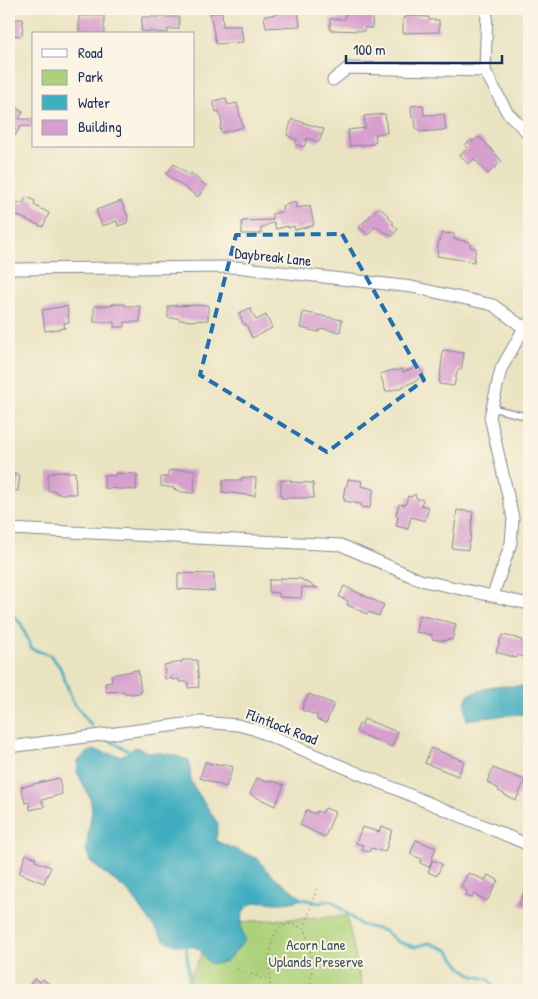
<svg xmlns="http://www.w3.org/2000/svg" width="538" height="999" font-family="'Patrick Hand',sans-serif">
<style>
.green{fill:#add17a;stroke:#64806c}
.water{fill:#41aec0;stroke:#2e6e8f}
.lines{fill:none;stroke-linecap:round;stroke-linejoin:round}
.stream{stroke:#41aec0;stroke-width:3}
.building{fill:#d69fce}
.lane-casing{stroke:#828990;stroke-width:8}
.street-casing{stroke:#828990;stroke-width:13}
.path{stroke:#828990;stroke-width:2;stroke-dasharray:1 4;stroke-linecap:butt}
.lane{stroke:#fff;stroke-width:5.5}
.street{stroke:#fff;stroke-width:11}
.marked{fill:none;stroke:#1f6fb2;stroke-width:4;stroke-dasharray:10 6;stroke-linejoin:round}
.labels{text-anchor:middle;stroke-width:4;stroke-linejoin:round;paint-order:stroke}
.street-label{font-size:15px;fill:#1b2f5e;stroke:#fcf5e5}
.park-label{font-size:15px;fill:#405865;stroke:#fcf5e5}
</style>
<rect width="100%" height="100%" fill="#fcf5e5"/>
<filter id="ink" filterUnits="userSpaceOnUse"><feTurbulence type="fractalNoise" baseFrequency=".02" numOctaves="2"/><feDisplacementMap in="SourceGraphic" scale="10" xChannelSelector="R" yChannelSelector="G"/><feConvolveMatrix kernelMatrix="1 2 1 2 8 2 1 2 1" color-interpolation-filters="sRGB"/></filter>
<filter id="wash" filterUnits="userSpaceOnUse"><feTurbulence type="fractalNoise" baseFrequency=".0096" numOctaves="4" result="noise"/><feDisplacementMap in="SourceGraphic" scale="20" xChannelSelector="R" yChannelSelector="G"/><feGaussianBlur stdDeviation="1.12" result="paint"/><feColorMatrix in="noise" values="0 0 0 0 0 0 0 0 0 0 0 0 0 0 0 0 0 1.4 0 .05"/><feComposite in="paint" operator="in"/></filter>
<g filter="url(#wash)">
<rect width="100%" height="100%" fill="#eae3c1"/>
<path class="green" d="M347,916L362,990H183L218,923Z"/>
<g class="water">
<path d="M493,686H529V714L507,715L467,720C466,711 463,703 468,695Z"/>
<path d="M136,747L148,752L170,754L189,760L191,782L218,824L216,841L258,859L266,870L303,899C296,901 288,903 280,903C274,904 267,901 261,902C239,902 238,926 245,940L227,961L217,964L209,963L200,950L195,947L175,945L163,939L130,893L90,862L86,849L92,810L90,798L77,772L78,761L85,754L94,750L121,756Z"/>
</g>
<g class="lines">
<g class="stream">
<path d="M9,610L21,624L32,649L50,655L60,667L73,702L92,726"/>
<path d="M110,741L131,752"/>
<path d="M299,898L319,903L331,900L361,925L385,931L398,942L415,947L429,943L448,950L462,968L474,976L488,979L497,990"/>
<path d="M186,944L190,990"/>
</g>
</g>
<g id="blocks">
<g class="building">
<path d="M298,11L300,26L266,28L264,16Z"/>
<path d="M351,11L373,13L372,28H364V31L330,30V19H345V13H351Z"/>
<path d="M222,12L223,26H241L243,42L216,44L210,13Z"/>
<path d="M79,16H104V34L79,33Z"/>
<path d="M406,16L429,17V20H439V32L403,33V18H406Z"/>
<path d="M142,17H179V29H168V33L141,31Z"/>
<path d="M9,19H23L22,36L9,35Z"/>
<path d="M226,98L228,105L237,103L243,127L221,133L220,127L222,124L219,111L216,112L213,101Z"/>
<path d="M423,105L424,115L444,114L446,130L419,132L418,129H416L415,117L412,118L411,106Z"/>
<path d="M13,106L23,112L19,119H34V127L21,126L9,145V112Z"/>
<path d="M385,114L387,133L375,134L376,141L373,144L350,146L348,130L365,128L364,116Z"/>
<path d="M292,119L324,129L319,142L307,138L304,147L295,144L297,140L287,135Z"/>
<path d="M477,138H481L502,161L488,174L474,159L468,164L460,155L468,148L465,145L471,140L473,142Z"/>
<path d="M174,164L189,175L191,173L206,186L198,197L166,174Z"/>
<path d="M27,197L35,201L34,205L49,213L43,227L9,212V204L11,199L22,204Z"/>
<path d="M121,201L128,216L127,223L118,226L117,221L102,226L96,210Z"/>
<path d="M295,202L296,208L310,206L314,225L295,230L294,226L288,228V226L276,229L274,222L261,228V234H242V221L273,220L272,214L283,211L282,206Z"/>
<path d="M379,207L390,217L389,218L394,223L392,224L398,229L392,237L386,232L385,233L376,226L368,235L359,227Z"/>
<path d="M442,233L454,234V239L470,242V247L476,248L474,262L437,256L438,244Z"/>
<path d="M112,304H125V306H140V322H125V327H114V322H94V306H112Z"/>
<path d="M208,305V320L188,321V320H179V318H168V306Z"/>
<path d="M67,306L69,322L64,323L65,328L45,331L42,310Z"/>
<path d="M250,308L256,320L266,315L272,328L252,338L246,324L244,325L239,313Z"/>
<path d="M303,312L342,320L340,332L324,329L319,330V332L300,328Z"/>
<path d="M443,350L464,353L462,365L461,370L459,369L457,372L454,386L439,384Z"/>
<path d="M416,365L424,374L416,381L403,386V387L386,392L380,374L394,370L395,371L402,369L403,372L412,369Z"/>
<path d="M174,470H195L194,493L183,492L173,489L174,488L161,486V477H168V471Z"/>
<path d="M59,472H75L76,494H59L56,493V491H48V474Z"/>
<path d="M115,473L137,474L136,490L104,488V475L115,476Z"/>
<path d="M9,474L20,475L18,491L9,490Z"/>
<path d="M242,477L256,478L255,496L222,492L223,480H242Z"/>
<path d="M348,479L362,481L361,486L374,489L370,508L361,507V504L344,501L345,499L343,498L345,487L347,485Z"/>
<path d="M281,480H291V482L313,483L314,498H281Z"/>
<path d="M415,494L416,498L423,500L421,505L429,507L425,521L411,517L408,529L396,526L398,516L396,515L399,504L405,505L408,496L411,497Z"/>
<path d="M457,510L473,512L470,542L469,541L468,550L452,548Z"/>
<path d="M178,573L214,574V591L178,589Z"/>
<path d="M280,578L302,579V580L318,588L302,587L301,598L279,597V593L269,592V580H280Z"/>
<path d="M344,586L384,605L379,616L369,612L367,614L347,605L348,601L339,597Z"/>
<path d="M419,615L456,624L452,640L447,639L446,641L432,639V635L416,632Z"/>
<path d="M502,635L517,638V639L522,640L521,642L529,645V659L518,655L517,658L496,652Z"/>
<path d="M182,660H197L199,687L188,688V682H179V679L172,680V678L165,679L164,665L182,662Z"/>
<path d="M138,670L141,693L130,694V693H124L123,691L106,692L105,683L112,682L111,675Z"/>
<path d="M309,694L334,704L326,723L316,719L318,716L302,710L303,705Z"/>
<path d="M364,719L398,732L392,747L356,732L359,724L361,725Z"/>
<path d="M431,748L464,761L458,776L425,763Z"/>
<path d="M205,762L222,766L223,764L233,767L226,787L200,778Z"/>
<path d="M493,768L525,780L516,800L506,796V795L498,791L499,789L487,782Z"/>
<path d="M59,778L62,794L42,800L44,807L30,810L29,802L25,803L21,787Z"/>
<path d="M257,778L267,782V780L273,782V781L284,785L275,806L250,794Z"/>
<path d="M325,808L335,812L325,837L300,825L306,810L316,814L317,811L322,813Z"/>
<path d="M381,826L392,830L385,852L371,848L369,852L362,850L363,845L356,843L362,827L379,832Z"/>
<path d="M416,840L436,848L429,867L420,863L422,859L410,854Z"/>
<path d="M26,854L36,858L35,861L51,867L44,883L19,873Z"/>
<path d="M433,860L442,864L437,876L428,872Z"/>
<path d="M468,873L485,880L488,875L498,880L487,901L474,894L472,898L465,895L467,891L461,887Z"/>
<path d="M529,880V908L519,904Z"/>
<path d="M34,979L40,982L43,979L49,984L47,987L52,990H26Z"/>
</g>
</g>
</g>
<g filter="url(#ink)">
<use href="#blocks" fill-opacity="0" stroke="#828990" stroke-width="1"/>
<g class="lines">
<g class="lane-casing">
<path id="lane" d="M492,408L529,417"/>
</g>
<g class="street-casing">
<g id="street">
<path d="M487,9L485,71L507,112L529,134"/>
<path d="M333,80L348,68L485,71"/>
<path d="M9,269L236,267L412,287L493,305L524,328"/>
<path d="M9,529L341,545L420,580L529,604"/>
<path d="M493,595L511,543L513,518L490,417L501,369L524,328L529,322"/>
<path d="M9,747L200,722L238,725L253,729L529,845"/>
</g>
</g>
<g class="path">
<path d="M304,928L317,889"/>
<path d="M237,969L262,978L269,977"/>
<path d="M270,990L269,961L273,938L277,929L289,924L304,928C310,938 315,980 308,990"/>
</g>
<use href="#lane" class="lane"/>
<use href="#street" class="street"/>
</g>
</g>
<path class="marked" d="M342,234L424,380L327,452L200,375L236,235Z"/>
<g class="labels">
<g class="street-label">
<text transform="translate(273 257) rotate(6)" y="5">Daybreak Lane</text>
<text transform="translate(282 727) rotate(21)" y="5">Flintlock Road</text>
</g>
<g class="park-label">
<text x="316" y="950">Acorn Lane<tspan x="316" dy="17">Uplands Preserve</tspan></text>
</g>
</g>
<rect width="538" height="999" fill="none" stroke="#fcf5e5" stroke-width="30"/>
<rect x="32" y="32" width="162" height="115" fill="#fcf5e5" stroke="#a2a6af"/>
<rect x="42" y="49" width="25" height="8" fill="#ffffff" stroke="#a2a6af"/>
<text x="78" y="58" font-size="15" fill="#1b2f5e">Road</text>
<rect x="42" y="70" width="25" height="15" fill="#add17a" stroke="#a2a6af"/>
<text x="78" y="82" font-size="15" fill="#1b2f5e">Park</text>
<rect x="42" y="95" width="25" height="15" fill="#41aec0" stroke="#a2a6af"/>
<text x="78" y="108" font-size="15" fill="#1b2f5e">Water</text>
<rect x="42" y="120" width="25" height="15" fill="#d69fce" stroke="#a2a6af"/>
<text x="78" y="132" font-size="15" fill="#1b2f5e">Building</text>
<path d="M346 55v8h156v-8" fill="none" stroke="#1b2f5e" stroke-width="2.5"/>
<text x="353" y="55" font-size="15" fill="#1b2f5e" stroke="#fcf5e5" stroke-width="4" paint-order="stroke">100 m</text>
</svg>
